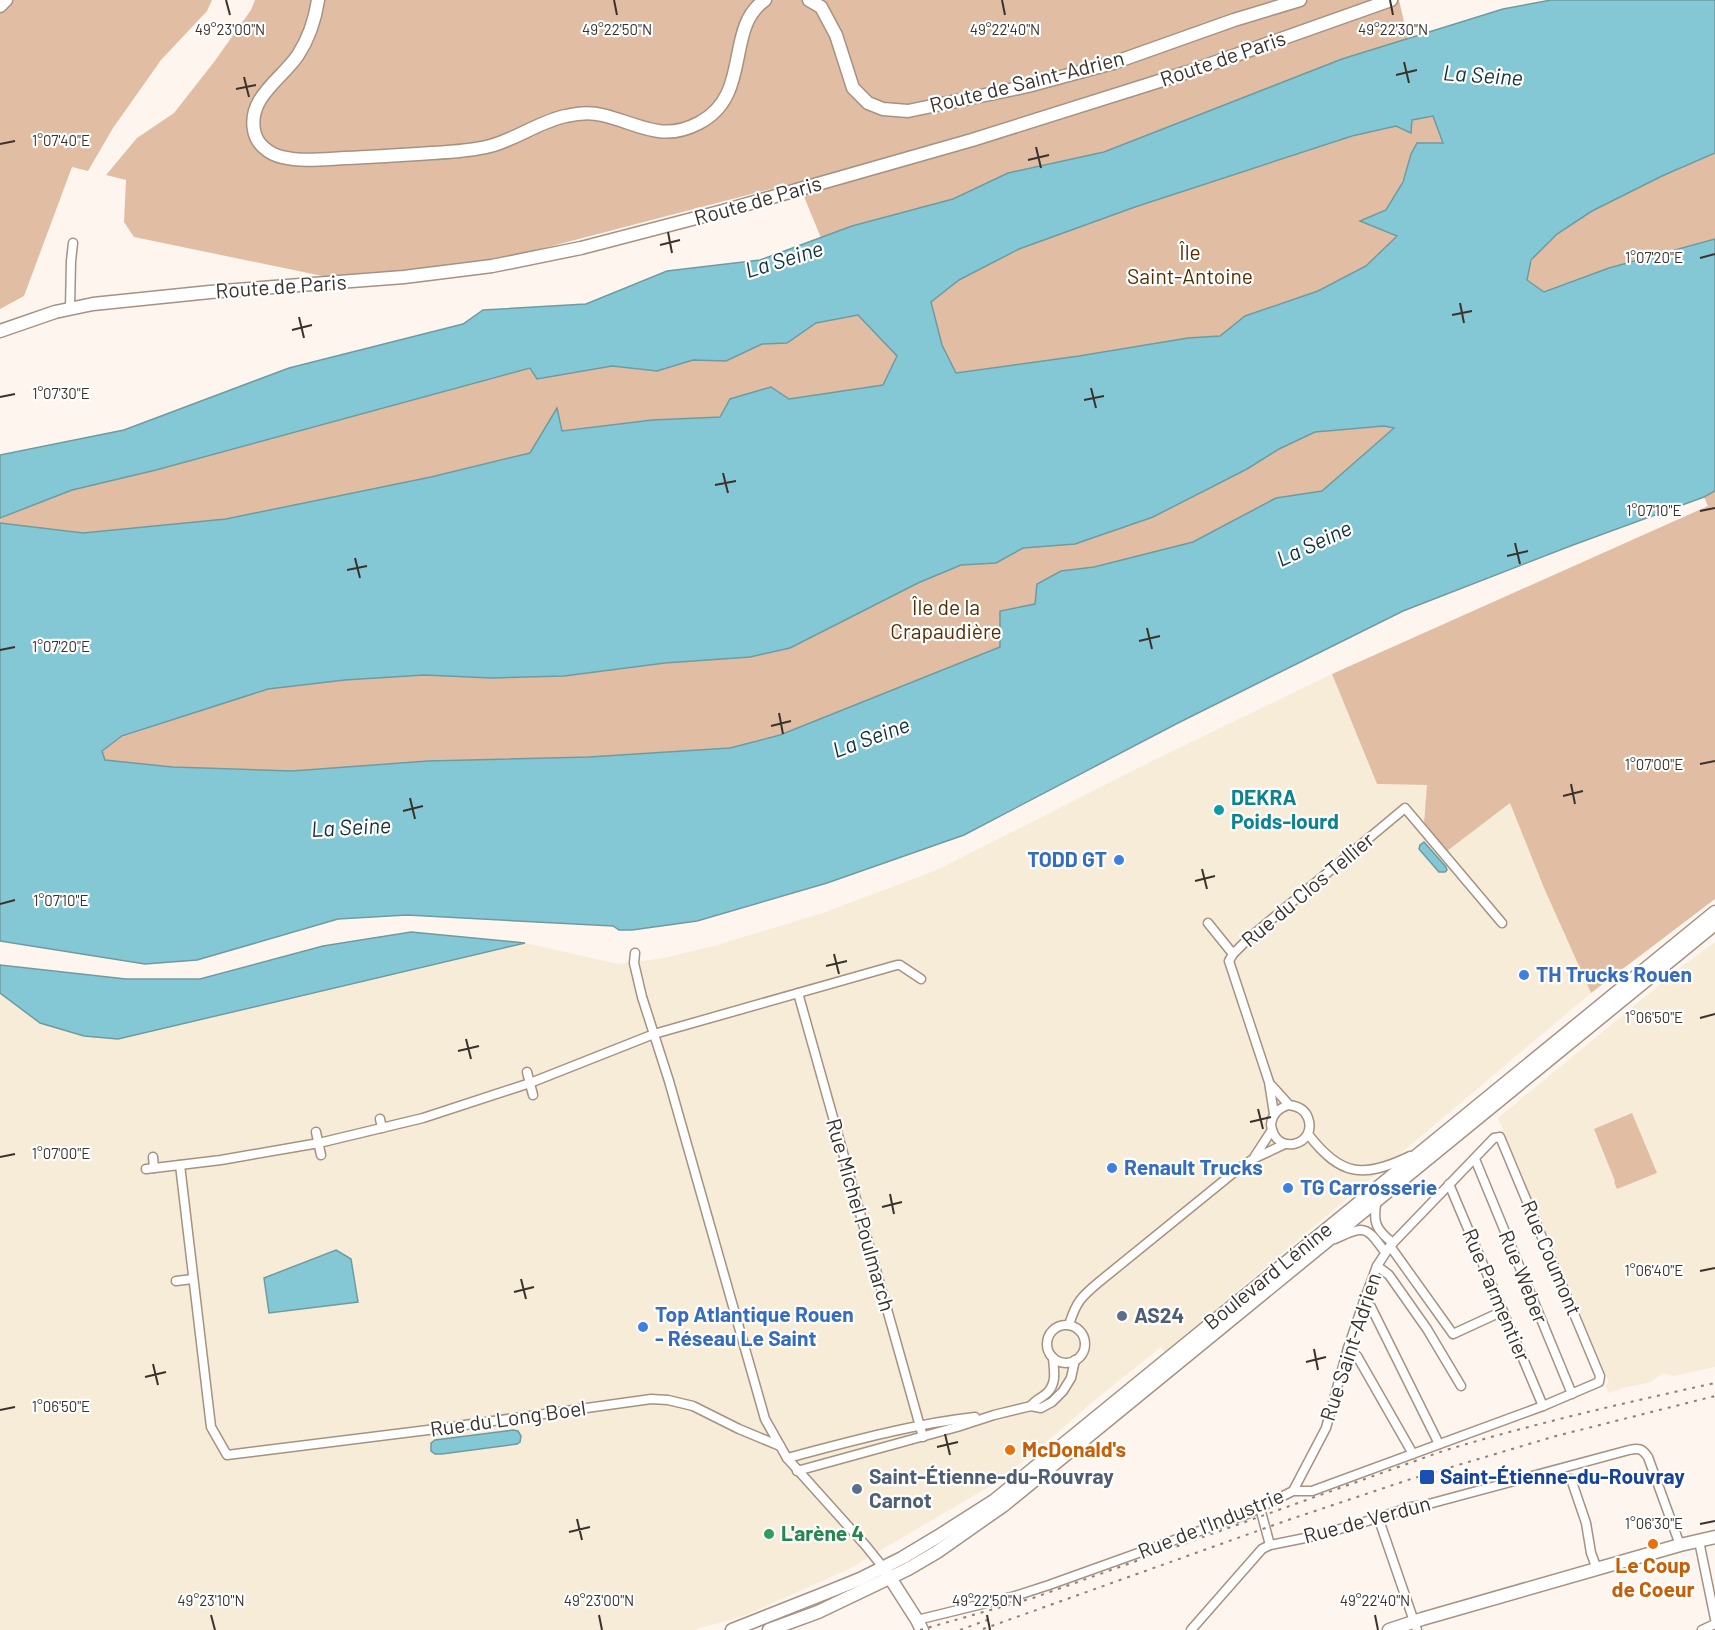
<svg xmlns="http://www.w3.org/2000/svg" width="1715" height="1630" font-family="Barlow,sans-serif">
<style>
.industrial{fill:#f7ecd7}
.green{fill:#e1bea3}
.water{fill:#85c8d5;stroke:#6e9ba2;stroke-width:1.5;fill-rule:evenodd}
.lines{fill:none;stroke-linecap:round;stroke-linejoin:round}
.street-casing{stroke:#a59283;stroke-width:11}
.secondary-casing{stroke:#a59283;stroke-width:15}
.primary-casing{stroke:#a59283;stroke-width:15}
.street{stroke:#fff;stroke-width:8}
.secondary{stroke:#fff;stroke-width:12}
.primary{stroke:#fff;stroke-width:12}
.rail{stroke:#89817b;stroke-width:2;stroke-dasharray:3 6;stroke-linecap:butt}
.ticks{fill:none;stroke:#3a322c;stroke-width:2}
.culture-dot{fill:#0f9aa8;stroke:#fff;stroke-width:2}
.shop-dot{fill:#3f7fe0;stroke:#fff;stroke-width:2}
.service-dot{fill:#5c6f8a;stroke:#fff;stroke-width:2}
.food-dot{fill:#e8710a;stroke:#fff;stroke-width:2}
.transit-dot{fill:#1a4fb4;stroke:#fff;stroke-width:2}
.leisure-dot{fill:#2e9e5b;stroke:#fff;stroke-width:2}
.labels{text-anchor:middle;stroke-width:4.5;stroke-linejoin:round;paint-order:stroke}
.street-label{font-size:21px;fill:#3a322c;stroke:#fff}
.park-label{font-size:21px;fill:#562d00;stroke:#fff}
.culture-label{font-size:21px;font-weight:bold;fill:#0d838f;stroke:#fff;text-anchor:start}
.shop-label{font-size:21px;font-weight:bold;fill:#366cbe;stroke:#fff;text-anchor:start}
.service-label{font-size:21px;font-weight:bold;fill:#4e5e75;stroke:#fff;text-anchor:start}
.food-label{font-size:21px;font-weight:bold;fill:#c56008;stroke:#fff;text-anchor:start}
.transit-label{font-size:21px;font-weight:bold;fill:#164399;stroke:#fff;text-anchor:start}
.leisure-label{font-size:21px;font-weight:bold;fill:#27864d;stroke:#fff;text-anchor:start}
.water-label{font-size:22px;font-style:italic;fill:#113239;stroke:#fff}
.ticks-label{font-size:15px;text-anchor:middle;fill:#3a322c;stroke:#fff;stroke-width:4.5;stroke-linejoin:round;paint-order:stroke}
</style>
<rect width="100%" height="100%" fill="#fef5ef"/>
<g class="industrial">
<path d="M1332,674L1377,784L1433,785L1510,802L1544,888L1591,993L1165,1352L1161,1347L1096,1399L1029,1457L985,1489L849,1569L746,1615L694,1630H0V971L126,979H200L323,946L411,932L525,943L618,964L664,958L717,945L826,912L939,869L1148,763Z"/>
<path d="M1715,942V1367L1674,1376L1663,1373L1651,1382L1623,1388L1609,1393L1605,1386L1609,1382L1498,1118L1680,968Z"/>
</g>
<g class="green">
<path d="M0,0H212L207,11L161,60L113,128L88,171L72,167L24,296L0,309Z"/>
<path d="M255,0H1399L1408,39L1342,59L1104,152L1008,173L953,199L852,226L821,238L798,182L475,266L337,279L134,237L124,222L126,180L106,175L137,138L174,113L214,62L251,10Z"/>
<path d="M1433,116L1443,143H1417C1409,159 1398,203 1383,212C1377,216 1368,218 1361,221L1397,235L1366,266L1318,291L1245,316L1220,336L1188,338L1079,356L956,373L942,345L931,302L959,280L1019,249L1135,207L1352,136L1396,126L1410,132L1411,120Z"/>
<path d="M1715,153V239L1609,268L1544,292L1527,281C1528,274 1529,264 1533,259C1566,213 1663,175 1715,153Z"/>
<path d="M859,315L897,356L883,385L789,399L720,417L652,420L561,431L557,409L530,453L431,477L226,519L83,533L0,523V518L72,490L156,470L530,368L537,379L612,366L657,371L693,360L726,361L762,344L787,343L816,323Z"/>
<path d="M1384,426L1394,428L1322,491L1276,498L1193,542L1094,567L1061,571L1037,583L1035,604L1001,611V647L780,735L730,748L589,757L428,761L292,771L172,767L104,760L102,751L122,737L268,689L345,680L424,675L492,678L564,676L665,663L750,657L790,648L918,583L961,565L996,563L1023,548L1075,544L1153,517L1247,469L1279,449L1315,432Z"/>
<path d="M1715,491V899L1591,993L1544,888L1510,803L1447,851L1424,824L1427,785L1377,784L1332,674L1708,506L1704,497Z"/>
<path d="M1632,1113L1657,1173L1617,1189L1614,1182L1615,1181L1594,1129Z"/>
</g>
<g class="water">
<path d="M1551,0H1715V153L1662,176L1592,211L1557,234L1531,260L1527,280L1544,292L1609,268L1715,239V491L1704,497L1573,545L1403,611L1176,724L964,835L827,883L697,921L632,930H619L613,926L407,915L338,919L197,960L145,964L0,941V523L83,533L226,519L431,477L530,453L557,408L562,431L652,420L720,417L730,399L771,387L789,399L883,385L897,356L858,315L816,323L787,343L762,344L726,361L693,360L657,371L612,366L537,379L530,368L156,470L72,490L0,518V455L124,430L289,368L463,324L483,310L586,304L667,271L760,260L852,226L953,199L1008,173L1104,152L1342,59L1503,9ZM1433,116L1443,143H1417L1411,154L1403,182L1386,210L1360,221L1397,236L1366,266L1318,291L1245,316L1220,336L1188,338L1079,356L956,373L942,345L931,302L959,280L1019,249L1135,207L1352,136L1396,126L1411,133L1412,120ZM1384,426L1394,428L1322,491L1276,498L1193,542L1094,567L1061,571L1037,584L1035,604L1000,611V647L780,735L730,748L589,757L428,761L292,771L172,767L105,760L102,751L122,736L268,689L345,680L424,675L492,678L564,676L665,663L750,657L790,648L918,583L961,565L996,563L1023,548L1075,544L1153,517L1247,469L1279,449L1315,432Z"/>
<path d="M1424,842L1446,867L1447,870L1445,872H1439L1419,849L1420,845Z"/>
<path d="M411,932L525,943L118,1039L84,1036L40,1023L0,993V965L126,979H200L323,946Z"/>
<path d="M336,1250L351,1259L358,1302L269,1313L264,1278Z"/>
<path d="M513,1430L518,1431L521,1436L520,1442L517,1444L442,1454H435L431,1451V1443L435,1440Z"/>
</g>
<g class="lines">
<g class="street-casing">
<g id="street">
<path d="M70,308L71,261L73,243"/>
<path d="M1208,923L1233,954"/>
<path d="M635,953L634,963L642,997L669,1081L765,1419L787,1458L866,1546L882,1566"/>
<path d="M798,993L923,1437"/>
<path d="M527,1072L533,1095"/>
<path d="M1271,1085L1289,1105C1297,1106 1305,1109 1308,1118C1318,1144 1276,1158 1271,1125C1272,1114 1278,1108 1289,1105"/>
<path d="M1274,1114L1269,1082L1229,961L1233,954L1248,939L1405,808L1502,923"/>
<path d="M380,1119L382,1128"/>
<path d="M316,1132L321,1155"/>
<path d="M1308,1134C1340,1176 1363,1179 1410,1156"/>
<path d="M1255,1156L1272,1130"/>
<path d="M153,1157L154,1168"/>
<path d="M1475,1159L1572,1394"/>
<path d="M180,1165L211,1427L227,1455L436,1429L651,1399L668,1400L693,1406L739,1429L780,1446"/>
<path d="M146,1169L221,1160L319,1143L423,1118L530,1083L654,1034L897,965H900L921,979"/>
<path d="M1449,1184L1543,1406"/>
<path d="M1377,1200C1372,1222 1376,1230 1393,1243"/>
<path d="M1335,1239C1365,1225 1366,1226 1385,1252"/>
<path d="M1390,1246L1453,1334L1503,1311"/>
<path d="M1377,1266L1389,1275L1427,1329L1461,1386"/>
<path d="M176,1281L193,1279"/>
<path d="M1364,1301L1371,1307L1439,1444"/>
<circle cx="1066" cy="1344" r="19"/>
<path d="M1069,1325C1076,1302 1081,1297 1099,1282L1232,1174L1253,1159L1285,1144"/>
<path d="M1348,1348L1357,1356L1413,1454"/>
<path d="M1031,1406C1035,1400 1042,1398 1047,1393C1057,1383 1054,1371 1053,1358"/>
<path d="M787,1458C849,1442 912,1424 975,1417"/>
<path d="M797,1471L957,1427L994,1415L1031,1406L1041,1408L1052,1402L1063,1391L1071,1378L1075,1360"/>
<path d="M1571,1479L1586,1523L1591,1553L1597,1569"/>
<path d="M1260,1508L1270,1545"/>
<path d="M1378,1517L1417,1630"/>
<path d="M1699,1541L1715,1619"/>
<path d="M917,1620L1015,1596L1049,1585L1247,1514L1293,1491H1312L1543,1406L1599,1382L1600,1376L1500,1137L1494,1138L1390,1246L1377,1266L1364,1301L1348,1348L1326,1428L1293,1491"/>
<path d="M1191,1630L1262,1549L1270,1545L1310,1537L1355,1525L1411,1507L1425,1505L1629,1450C1638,1448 1642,1448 1648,1457L1680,1545"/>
<path d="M1702,1630L1715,1624"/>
</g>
</g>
<g class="secondary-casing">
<g id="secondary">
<path d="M318,0C315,20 309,38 298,55C282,79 248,97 254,130C256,144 269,154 282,157C303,162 325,159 346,158C374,157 403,155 432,153C451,152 471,151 490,146C517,139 540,121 566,116C578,113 591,112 602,115C638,123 661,143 699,123C753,95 724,28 765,0"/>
<path d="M809,0L821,7L836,35L853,88L868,103L883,109L908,111L1028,86L1113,63L1234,20L1300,0"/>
<path d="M0,6L6,0"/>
<path d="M885,1570L917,1620L922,1630"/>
<path d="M1389,1630L1422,1619L1680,1545L1715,1537"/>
</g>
</g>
<g class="primary-casing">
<g id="primary">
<path d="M0,331L55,312L93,304L210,292L404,277L492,266L581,248L723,211L972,140L1188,72L1391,0"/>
<path d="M732,1630L823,1594L860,1579L902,1558L937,1537L995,1500L1715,912"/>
<path d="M769,1630L818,1612L908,1569L937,1552L1004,1505L1715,924"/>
</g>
</g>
<use href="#street" class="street"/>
<use href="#secondary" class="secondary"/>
<use href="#primary" class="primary"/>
<g class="rail">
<path d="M983,1629L1288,1520L1411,1479L1556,1436L1715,1396"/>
<path d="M920,1630L1033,1598L1443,1451C1532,1424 1624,1403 1715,1383"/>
<path d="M960,1630L990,1619"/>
</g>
</g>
<path class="ticks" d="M226,0L230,15M614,0L617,15M1002,0L1005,15M1390,0L1393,15M1404,62L1409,83M1396,75L1417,70M244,77L249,97M236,89L256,85M0,144L15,141M1036,147L1041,168M1028,160L1049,155M668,232L672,253M660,245L680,240M1700,258L1715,254M1460,303L1464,323M1452,315L1472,311M299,317L304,338M292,330L312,325M1091,388L1096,408M0,397L15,394M1084,400L1104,396M723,473L728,493M715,485L736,481M1700,511L1715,508M1515,543L1520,564M1507,556L1528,551M355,558L360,578M347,570L367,566M1147,628L1152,649M1139,641L1160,636M0,650L15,647M779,713L783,734M771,726L791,721M1700,764L1715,761M1571,784L1575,804M1563,796L1583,791M410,798L415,819M403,811L423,806M1202,869L1207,889M1195,881L1215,876M0,904L15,900M834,954L839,974M826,966L847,961M1700,1018L1715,1014M466,1039L471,1059M458,1051L479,1046M1258,1109L1263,1129M1250,1122L1271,1117M0,1157L15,1154M890,1194L894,1214M882,1207L902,1202M1700,1271L1715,1268M521,1279L526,1299M514,1292L534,1287M1314,1349L1318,1370M1306,1362L1326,1357M153,1364L158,1385M145,1377L166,1372M0,1410L15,1407M945,1434L950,1455M937,1447L958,1442M577,1519L582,1540M1700,1524L1715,1521M569,1532L590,1527M211,1615L215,1630M599,1615L602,1630M987,1615L990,1630M1375,1615L1378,1630"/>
<circle class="culture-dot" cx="1219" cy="810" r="6"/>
<g class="shop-dot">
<circle cx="1119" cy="860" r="6"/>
<circle cx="1524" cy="975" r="6"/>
<circle cx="1112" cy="1168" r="6"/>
<circle cx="1288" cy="1188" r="6"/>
<circle cx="643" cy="1327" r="6"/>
</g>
<g class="service-dot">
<circle cx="1122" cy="1316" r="6"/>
<circle cx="857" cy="1489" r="6"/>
</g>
<g class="food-dot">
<circle cx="1010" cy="1450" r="6"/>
<circle cx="1653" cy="1544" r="6"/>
</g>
<rect class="transit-dot" x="1419" y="1469" width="16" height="16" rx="3"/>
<circle class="leisure-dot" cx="769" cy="1534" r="6"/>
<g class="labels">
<g class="street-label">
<text transform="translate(1223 59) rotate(-19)" y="7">Route de Paris</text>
<text transform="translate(1027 82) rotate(-14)" y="7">Route de Saint-Adrien</text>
<text transform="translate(758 201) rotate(-16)" y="7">Route de Paris</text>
<text transform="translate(281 287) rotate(-4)" y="7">Route de Paris</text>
<text transform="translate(1308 890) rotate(-40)" y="7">Rue du Clos Tellier</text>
<text transform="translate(860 1215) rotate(74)" y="7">Rue Michel Poulmarch</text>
<text transform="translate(1551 1258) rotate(67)" y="7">Rue Coumont</text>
<text transform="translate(1268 1276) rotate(-39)" y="7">Boulevard Lénine</text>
<text transform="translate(1523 1277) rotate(68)" y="7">Rue Weber</text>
<text transform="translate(1496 1295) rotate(67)" y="7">Rue Parmentier</text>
<text transform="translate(1351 1347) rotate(-72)" y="7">Rue Saint-Adrien</text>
<text transform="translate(508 1419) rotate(-8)" y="7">Rue du Long Boel</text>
<text transform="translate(1367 1520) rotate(-15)" y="7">Rue de Verdun</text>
<text transform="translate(1211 1524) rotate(-22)" y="7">Rue de l'Industrie</text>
</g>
<g class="park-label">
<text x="1190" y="260">Île<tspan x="1190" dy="24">Saint-Antoine</tspan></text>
<text x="946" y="615">Île de la<tspan x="946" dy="24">Crapaudière</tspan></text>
</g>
<g class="culture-label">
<text x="1231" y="805">DEKRA<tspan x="1231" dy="24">Poids-lourd</tspan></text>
</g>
<g class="shop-label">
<text x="1107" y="867" text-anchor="end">TODD GT</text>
<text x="1536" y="982">TH Trucks Rouen</text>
<text x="1124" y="1175">Renault Trucks</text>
<text x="1300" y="1195">TG Carrosserie</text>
<text x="655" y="1322">Top Atlantique Rouen<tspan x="655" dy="24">- Réseau Le Saint</tspan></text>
</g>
<g class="service-label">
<text x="1134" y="1323">AS24</text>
<text x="869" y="1484">Saint-Étienne-du-Rouvray<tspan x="869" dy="24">Carnot</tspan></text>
</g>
<g class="food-label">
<text x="1022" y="1457">McDonald's</text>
<text x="1653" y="1573" text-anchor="middle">Le Coup<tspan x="1653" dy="24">de Coeur</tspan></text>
</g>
<g class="transit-label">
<text x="1440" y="1484">Saint-Étienne-du-Rouvray</text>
</g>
<g class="leisure-label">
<text x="781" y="1541">L'arène 4</text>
</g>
<g class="water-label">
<text transform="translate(1483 75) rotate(4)" y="8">La Seine</text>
<text transform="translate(784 259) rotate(-17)" y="8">La Seine</text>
<text transform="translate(1314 543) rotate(-25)" y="8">La Seine</text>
<text transform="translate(871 737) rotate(-20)" y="8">La Seine</text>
<text transform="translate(351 827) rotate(-3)" y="8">La Seine</text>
</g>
</g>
<g class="ticks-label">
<text x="230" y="35">49°23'00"N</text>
<text x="617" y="35">49°22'50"N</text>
<text x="1005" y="35">49°22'40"N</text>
<text x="1393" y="35">49°22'30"N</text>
<text x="61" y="146">1°07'40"E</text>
<text x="1654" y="263">1°07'20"E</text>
<text x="61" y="399">1°07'30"E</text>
<text x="1654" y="516">1°07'10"E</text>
<text x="61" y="652">1°07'20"E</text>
<text x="1654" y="770">1°07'00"E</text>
<text x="61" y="906">1°07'10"E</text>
<text x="1654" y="1023">1°06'50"E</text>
<text x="61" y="1159">1°07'00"E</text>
<text x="1654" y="1276">1°06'40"E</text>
<text x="61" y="1412">1°06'50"E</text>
<text x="1654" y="1529">1°06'30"E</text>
<text x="211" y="1606">49°23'10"N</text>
<text x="599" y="1606">49°23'00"N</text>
<text x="987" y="1606">49°22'50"N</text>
<text x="1375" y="1606">49°22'40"N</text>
</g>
</svg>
